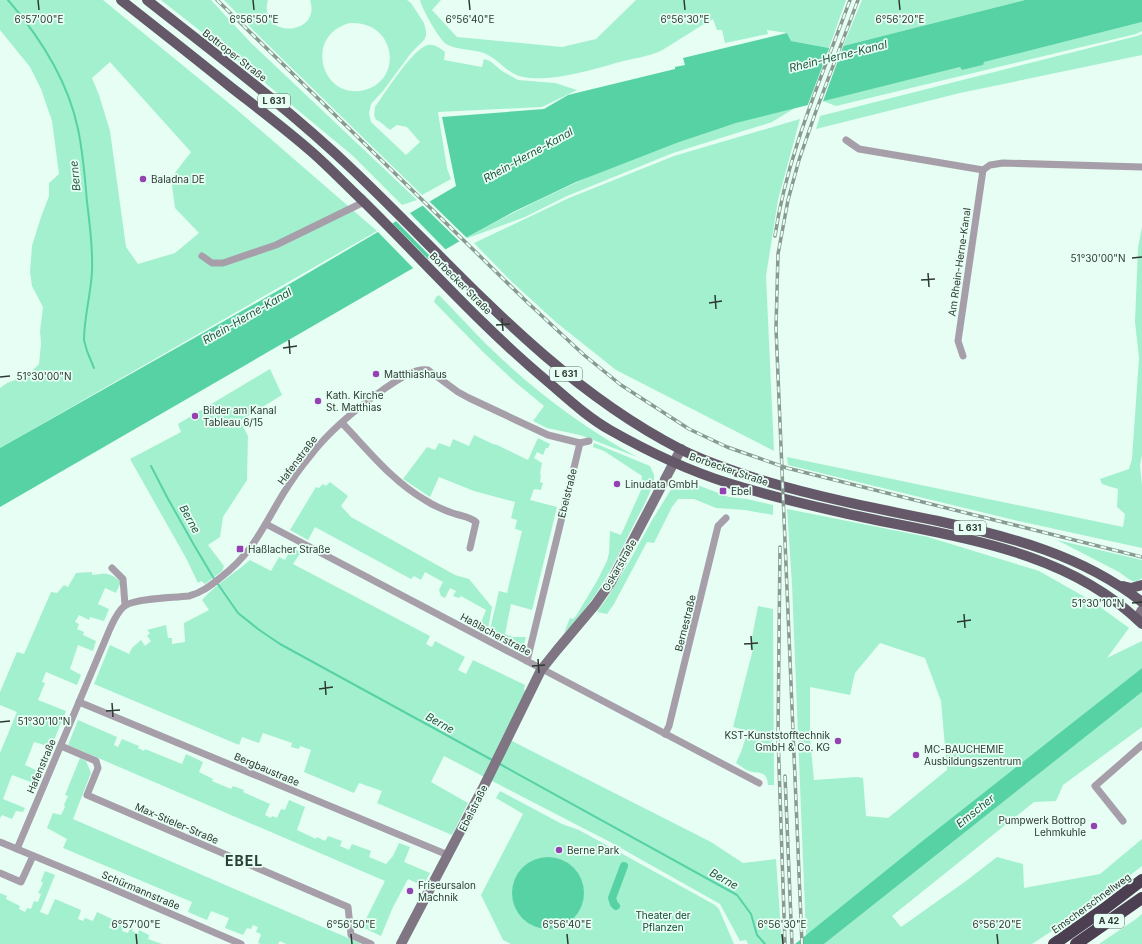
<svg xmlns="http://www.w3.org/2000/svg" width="1142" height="944" font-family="Inter,sans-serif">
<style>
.green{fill:#a3f0cf;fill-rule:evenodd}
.water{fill:#57d2a5}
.pier{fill:#e6fef3}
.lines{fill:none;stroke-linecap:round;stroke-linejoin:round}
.stream{stroke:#57d2a5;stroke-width:2}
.canal{stroke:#57d2a5;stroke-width:8}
.street{stroke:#a69fa9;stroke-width:7}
.secondary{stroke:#7f7583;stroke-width:10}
.primary{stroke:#645869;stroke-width:10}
.highway{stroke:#4c3f52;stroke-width:12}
.rail-casing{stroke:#889a92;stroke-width:3.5}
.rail{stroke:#e6fef3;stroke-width:2;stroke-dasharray:6;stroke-linecap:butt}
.ticks{fill:none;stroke:#2e3934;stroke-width:1.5}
.poi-dot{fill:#9442b2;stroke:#e6fef3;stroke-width:1.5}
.labels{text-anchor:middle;stroke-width:3.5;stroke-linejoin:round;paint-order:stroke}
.shield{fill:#e6fef3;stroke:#65746d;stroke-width:1}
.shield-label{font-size:9px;font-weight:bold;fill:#2e3934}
.street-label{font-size:10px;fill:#2e3934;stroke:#e6fef3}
.poi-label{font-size:10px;fill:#2e3934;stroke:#e6fef3;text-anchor:start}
.park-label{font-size:10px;fill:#144836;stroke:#e6fef3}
.water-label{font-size:11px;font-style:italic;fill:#225441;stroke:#e6fef3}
.district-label{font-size:14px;font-weight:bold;letter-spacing:1px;fill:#273f35;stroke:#e6fef3}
.ticks-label{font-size:10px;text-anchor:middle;fill:#2e3934;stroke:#e6fef3;stroke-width:3.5;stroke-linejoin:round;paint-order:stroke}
</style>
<rect width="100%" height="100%" fill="#e6fef3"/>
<g class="green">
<path d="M0,0H103L236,109L377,231L0,448V388L7,383L28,375L39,364L41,343L40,331L43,307L32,286L30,272L32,246L41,217L49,196V183L59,174L52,121L41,89L30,67L0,30ZM110,62L191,152L171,178L175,208L199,233L175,253L138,264L126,247L110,131L99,95L92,78Z"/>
<path d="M161,0H211L251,43L417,200L402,205L352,155L246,67Z"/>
<path d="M224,0H268C257,39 322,37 310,0H407L411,3L424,23L426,31V36L424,40L411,53L383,91L371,104L369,113L371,122L406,155L420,142L407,127L397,125L390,130L379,121L376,120L374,115L375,107C385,93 413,48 428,45C434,44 440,48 445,52L444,60L482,67L484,59L490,61L502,71L518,80L555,83L577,90L542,107L438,112L447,168L451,179L422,195L260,37ZM350,23C397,21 403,80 365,90C321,101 303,35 350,23Z"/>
<path d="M420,0H441L432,10L457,37L562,47L596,39L636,0H846L829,48L791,41L787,33L767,30L768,34L725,43L722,30H717L713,19C696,28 681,39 664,49C652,56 636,58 623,61C595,69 548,84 519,76C506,72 497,58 484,53C472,49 457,50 446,44C439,39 422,9 420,0Z"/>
<path d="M862,0H1025L843,46Z"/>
<path d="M1142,22V31L1136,34L836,106L823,101L960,67L962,70L983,65V62Z"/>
<path d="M1142,34V55L960,93L816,129L820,116L1137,36Z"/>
<path d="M795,108L772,122L673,153L567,196L525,217L460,241C548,193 640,150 736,123C756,117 776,113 795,108Z"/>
<path d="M800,119L778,200L766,276L774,451L616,370L557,323L512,282L474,243L569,198L674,156Z"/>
<path d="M1142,227V455L1140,465L1142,486V548L1014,520L788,465L787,457L1123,527L1125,514L1117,507L1118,489L1102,484L1100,479L1129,469L1132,459L1139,358L1135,322L1138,248Z"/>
<path d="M439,295C455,311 470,328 486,344C531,388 582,427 637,457L580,435L547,428L533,421L544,406L515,382L483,352L434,302L436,297Z"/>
<path d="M270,369L282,395L240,421L248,436L247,480L223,517L220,537L208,545L224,566L222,571L205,584L201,581L198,583L186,558L130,459L181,432L178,424Z"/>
<path d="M474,435L495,445V444L528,460L538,438L550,444L548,448H546L543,455L537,452L534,458L542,463L540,474L541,475L540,482L543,483L541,490L534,489L530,500L557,507L532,610L511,604L505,634L513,637H526L522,650L489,634L499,591L507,593L522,531L515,529L517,520L511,518L515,502L474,491L439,477L430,497L403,479L427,447L435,450L439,443L450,447L453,439L469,446Z"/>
<path d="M594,443L650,466L654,475V481C649,497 640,513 632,528C613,567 595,602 564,633L570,618L573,619L576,616L597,581L607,561L609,553L610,531L621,535L641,490L642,476L604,451L593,447Z"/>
<path d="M330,482L348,496L341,506L351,517L455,575L469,579L492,607L488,629L480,625L486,610L461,596L459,598L453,596L456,591L450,588L445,598L441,596L439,590L443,582L425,572L421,580L414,576L411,579L315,527L308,540L290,530L316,487L319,488L323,484L326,486Z"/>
<path d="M685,482L692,483L729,497L747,499L773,505V515L745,510L716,508L694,499H678L672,507L654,543L647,542L614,604L607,614L597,612L609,595L629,562L651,522L670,491L678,483Z"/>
<path d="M787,509L928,537L1039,571L1092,601L1129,628L1107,658L1142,641V668L806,936L792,584ZM880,643L925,658L941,701L947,770L888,818L866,816L863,778L857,777L814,780L810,738V687L850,695L855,673Z"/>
<path d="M1057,540L1142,560V578L1136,582L1130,580L1119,572Z"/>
<path d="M292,547L301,552L293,564L430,636L426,644L432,647L435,641L465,657L458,670L466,674L473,660L525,685L524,689L526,693L504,737L711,842L743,863L776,859L782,944H748L746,940L740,941L720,904L610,842L444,756L431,782L468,803L452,835L377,803L382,791L359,783L354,793L304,772L311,750L300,746L299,749L291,747L292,743L263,733L259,743L242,737L239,745L94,684L110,645L129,654L132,648L141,640L145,646L151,641L147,636L150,633L147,630L166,625L168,638H172V644L185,642L184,623L209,610L202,600C216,584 234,574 250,560L271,571L279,557L285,560Z"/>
<path d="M92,572V575C107,573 109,572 121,582L116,593L105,588L98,604L109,609L104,621L90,617L89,620L79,615L75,622L79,624L77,629L84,632L83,635L96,641L93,651L78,645L70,669L81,675L77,685L46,672L42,682L45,683L38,700L66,711L51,747L34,742L25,765L40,772L36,784L12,775L3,799L25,808L23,812L16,811L12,819L2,815L0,818V753L17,712L0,705V692L17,652L24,654L51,592L57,593L64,585L68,587L76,573Z"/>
<path d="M758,606L773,609L774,785H768C767,773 762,773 753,772C748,772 741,766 736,763L741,752L748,731L733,727L753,649L750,648Z"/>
<path d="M1142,692V727L1063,785L1056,801L1034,802L892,916L901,927L966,881L997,857L1023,864L1024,888L1100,874L1142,839V866L1090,906L1032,944H824Z"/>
<path d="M78,720L117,737L114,745L118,747L122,739L139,746L138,748L144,751L145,749L182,764L186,754L203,762L199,772L213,779L212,781L231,789L233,786L244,790L243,792L270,804L265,815L271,818L272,816L277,818L281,809L285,810L289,800L305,807L297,830L316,839L317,837L325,841L328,836L342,841L340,846L349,850L352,844L371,851L369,857L386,864L393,856L399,843L410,847L404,862L430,873L423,886L408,879L393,907L381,936L362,927L385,881L68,745Z"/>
<path d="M80,758L86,761L91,773L73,819L362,944H286L280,941L278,944H261L258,943L261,934L256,932L258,927L253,925L251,929L247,928L243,935L225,928L229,918L211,911L207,920L188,912L192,902L63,848L67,839L47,828L53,813L61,815L65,807L64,805L68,796L65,795Z"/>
<path d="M500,791L562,824L579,830L715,905L719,909L734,944H511L503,940L481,895L523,814L496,798Z"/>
<path d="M45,871L55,875L40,912L48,915L55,899L81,910L78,919L83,921L85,918L93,921L97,912L112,919L109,928L116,930L119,921L125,923L122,931L128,933L131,926L133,927L132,931L138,934L139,930L149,935L148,939L162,944H0V893L7,896L6,899L20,906L19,909L25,912L27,908L31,909L34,901L38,902L41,894L38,893L43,883L41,881Z"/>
<path d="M1142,914V944H1099L1136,919Z"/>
</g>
<g class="water">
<path d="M1025,0H1142V22L984,62L983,65L962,70L960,67L736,123L679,142L576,182L513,212L460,241L0,507V448L286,286L456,186L442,117L544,109L568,95L675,69V67L685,65L683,58L787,33L791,41L829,48L843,46Z"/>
<path d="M1142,668V692L824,944H795L920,843Z"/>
<circle cx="548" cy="893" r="36"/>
</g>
<g class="pier">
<path d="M844,44L822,104L807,107L830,46Z"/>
<path d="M428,200L468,239L461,243L421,204Z"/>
<path d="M408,211L447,251L433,259L395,220Z"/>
<path d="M391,222L430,261L415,270L376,230Z"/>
</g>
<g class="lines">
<g class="stream">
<path d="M8,0C40,37 68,81 78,129C83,153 85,177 87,202C90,225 93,248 92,271C91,294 84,317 84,340L87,351L94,368"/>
<path d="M151,466L167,497L194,545L213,577L238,613L258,629L280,644L492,760"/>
<path d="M498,763L737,895L751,914L757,935L765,944"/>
</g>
<path class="canal" d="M616,906L614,904L612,898L624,866"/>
<g class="street">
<path d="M846,140L859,149L983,170L990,165L1003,163L1142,167"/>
<path d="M202,256L212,263H223L276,245L364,202"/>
<path d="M963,356L958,341L983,170"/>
<path d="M342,423C368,450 392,481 425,500C436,507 448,512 459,515C466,517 471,518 476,522L470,548"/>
<path d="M266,524L759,783"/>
<path d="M112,568L123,579L125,605"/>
<path d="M527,661L580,443"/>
<path d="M79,702L448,855"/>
<path d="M665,734L669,726L718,526L726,518"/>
<path d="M61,746L96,761L98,768L87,795L348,907L351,935L371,944"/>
<path d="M1123,821L1095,786L1142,745"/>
<path d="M0,842L104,885L241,944"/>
<path d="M17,849L109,631C112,624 119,609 126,605C140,598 172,598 189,596C201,593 210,586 220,578C253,553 263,527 283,494C291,481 300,468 310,456C330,430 357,408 384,389C396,381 413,368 428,370L458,392L469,398L548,435L580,443L589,441"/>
<path d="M0,873L21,882L33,856"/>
</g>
<g class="secondary">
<path d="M1137,619L1142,610"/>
<path d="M401,944L484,786L541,670L557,650L595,605L611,582L681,449"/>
</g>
<g class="primary">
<path d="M121,0C158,29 195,58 232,88C259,109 287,130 313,153C330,168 346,185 362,200C424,261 481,326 547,381C567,398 587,417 610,430C647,451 687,470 728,483C763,494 799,503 835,511C940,536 1061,544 1142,624"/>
<path d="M147,0C217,55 289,109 354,171C458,270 550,382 680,449C705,462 731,470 758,479C817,497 878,509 938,521C1011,537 1082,555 1142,602"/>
<path d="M1123,586L1131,588L1142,585"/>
</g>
<g class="highway">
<path d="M1054,944L1104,909L1142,880"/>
<path d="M1076,944L1142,898"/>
</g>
<g class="rail-casing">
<g id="rail">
<path d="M217,0L527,302L584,355L621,385L689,429L727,447L787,468L1142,557"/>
<path d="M775,236C787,154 822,77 850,0"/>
<path d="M780,547L778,736L785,944"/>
<path d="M785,776L792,944"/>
<path d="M802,944L776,328L778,254L788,200L799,160L816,111L858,0"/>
</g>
</g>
<use href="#rail" class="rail"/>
</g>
<path class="ticks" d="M38,0L39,10M253,0L254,10M469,0L470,10M684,0L685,10M899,0L900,10M1132,258L1142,257M928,273L929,287M921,280L935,279M715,295L716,309M709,303L722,301M502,318L503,331M496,325L510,324M289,340L290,354M283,348L297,346M0,377L10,376M1132,603L1142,602M964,614L965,628M957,622L971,620M751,636L752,650M744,644L758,643M538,659L539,673M532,666L545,665M325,681L326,695M319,689L333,687M112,703L113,717M106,711L120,710M0,722L10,721M136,934L137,944M351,934L352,944M567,934L568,944M782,934L783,944M997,934L998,944"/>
<g class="poi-dot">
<circle cx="143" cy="179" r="4"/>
<circle cx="376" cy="374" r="4"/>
<circle cx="318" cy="401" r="4"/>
<circle cx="195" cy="416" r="4"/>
<circle cx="617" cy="484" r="4"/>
<rect x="719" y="487" width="8" height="8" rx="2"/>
<rect x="236" y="545" width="8" height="8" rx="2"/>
<circle cx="838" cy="741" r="4"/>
<circle cx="916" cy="755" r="4"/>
<circle cx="1094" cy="826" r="4"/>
<circle cx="559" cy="850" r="4"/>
<circle cx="410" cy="891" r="4"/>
</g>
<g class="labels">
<g class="shield">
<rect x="258" y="94" width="32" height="14" rx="3"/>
<rect x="550" y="367" width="32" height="14" rx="3"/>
<rect x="954" y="521" width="32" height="14" rx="3"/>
<rect x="1094" y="914" width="30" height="14" rx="3"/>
</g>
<g class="shield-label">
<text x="274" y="104">L 631</text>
<text x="566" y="377">L 631</text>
<text x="970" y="531">L 631</text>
<text x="1109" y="924">A 42</text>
</g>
<g class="street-label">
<text transform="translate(235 55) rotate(38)" y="4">Bottroper Straße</text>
<text transform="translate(959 262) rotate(-82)" y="4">Am Rhein-Herne-Kanal</text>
<text transform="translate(461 283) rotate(45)" y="4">Borbecker Straße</text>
<text transform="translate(297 460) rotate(-53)" y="4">Hafenstraße</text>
<text transform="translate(729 469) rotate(19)" y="4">Borbecker Straße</text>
<text transform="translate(567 493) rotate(-76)" y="4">Ebelstraße</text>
<text transform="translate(619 565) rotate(-60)" y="4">Oskarstraße</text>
<text transform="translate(685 623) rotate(-76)" y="4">Bernestraße</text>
<text transform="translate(496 634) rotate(28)" y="4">Haßlacherstraße</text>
<text transform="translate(41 766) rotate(-67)" y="4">Hafenstraße</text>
<text transform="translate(267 769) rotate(23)" y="4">Bergbaustraße</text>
<text transform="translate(473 808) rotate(-63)" y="4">Ebelstraße</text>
<text transform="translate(177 823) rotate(23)" y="4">Max-Stieler-Straße</text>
<text transform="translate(141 890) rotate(23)" y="4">Schürmannstraße</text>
<text transform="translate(1091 903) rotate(-36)" y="4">Emscherschnellweg</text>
</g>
<g class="poi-label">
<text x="151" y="183">Baladna DE</text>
<text x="384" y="378">Matthiashaus</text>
<text x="326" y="399">Kath. Kirche<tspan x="326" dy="12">St. Matthias</tspan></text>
<text x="203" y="414">Bilder am Kanal<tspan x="203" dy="12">Tableau 6/15</tspan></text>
<text x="625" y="488">Linudata GmbH</text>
<text x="731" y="495">Ebel</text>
<text x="248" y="553">Haßlacher Straße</text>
<text x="830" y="739" text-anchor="end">KST-Kunststofftechnik<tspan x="830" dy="12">GmbH &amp; Co. KG</tspan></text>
<text x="924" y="753">MC-BAUCHEMIE<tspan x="924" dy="12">Ausbildungszentrum</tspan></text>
<text x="1086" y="824" text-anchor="end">Pumpwerk Bottrop<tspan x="1086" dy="12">Lehmkuhle</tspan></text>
<text x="567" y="854">Berne Park</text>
<text x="418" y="889">Friseursalon<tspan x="418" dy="12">Machnik</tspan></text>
</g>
<g class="park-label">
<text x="663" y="919">Theater der<tspan x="663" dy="12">Pflanzen</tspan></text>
</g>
<g class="water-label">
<text transform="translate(838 56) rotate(-14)" y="4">Rhein-Herne-Kanal</text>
<text transform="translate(528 155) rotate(-29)" y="4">Rhein-Herne-Kanal</text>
<text transform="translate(75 176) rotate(-96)" y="4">Berne</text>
<text transform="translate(247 316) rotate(-30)" y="4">Rhein-Herne-Kanal</text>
<text transform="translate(190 519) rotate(61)" y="4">Berne</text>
<text transform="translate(440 723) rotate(29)" y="4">Berne</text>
<text transform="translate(975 811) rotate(-39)" y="4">Emscher</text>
<text transform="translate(724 879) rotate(29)" y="4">Berne</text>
</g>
<g class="district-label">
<text x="244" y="866">EBEL</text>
</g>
</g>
<g class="ticks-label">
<text x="39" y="23">6°57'00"E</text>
<text x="254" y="23">6°56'50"E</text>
<text x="470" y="23">6°56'40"E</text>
<text x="685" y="23">6°56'30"E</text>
<text x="900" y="23">6°56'20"E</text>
<text x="1098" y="262">51°30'00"N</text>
<text x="44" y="380">51°30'00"N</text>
<text x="1098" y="607">51°30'10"N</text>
<text x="44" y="725">51°30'10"N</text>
<text x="136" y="928">6°57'00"E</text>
<text x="351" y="928">6°56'50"E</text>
<text x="567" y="928">6°56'40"E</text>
<text x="782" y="928">6°56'30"E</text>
<text x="997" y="928">6°56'20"E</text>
</g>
</svg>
